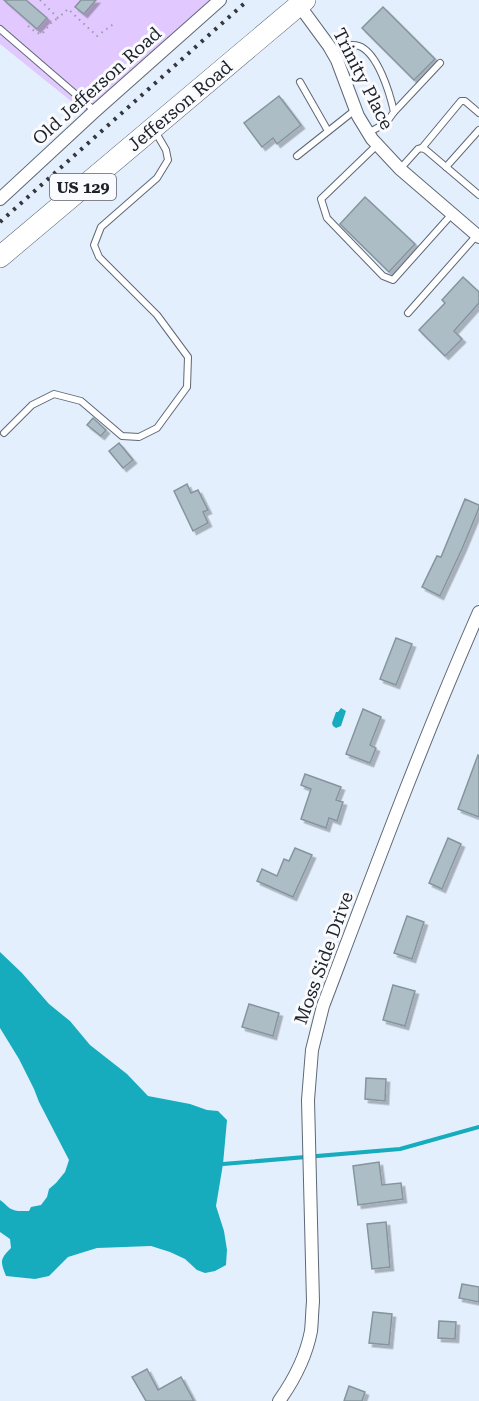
<svg xmlns="http://www.w3.org/2000/svg" width="479" height="1401" font-family="'Roboto Serif',serif">
<style>
.green{fill:#e1c8fe}
.water{fill:#16acbe}
.lines{fill:none;stroke-linecap:round;stroke-linejoin:round}
.stream{stroke:#16acbe;stroke-width:4}
.building{fill:#acbdc6;stroke:#85959e;stroke-width:1.5;filter:url(#shadow)}
.service-casing{stroke:#5f6875;stroke-width:8}
.minor-casing{stroke:#5f6875;stroke-width:14}
.trunk-casing{stroke:#5f6875;stroke-width:22}
.path{stroke:#969ea8;stroke-width:2;stroke-dasharray:1.5 4.5;stroke-linecap:butt}
.service{stroke:#fff;stroke-width:6}
.minor{stroke:#fff;stroke-width:12}
.trunk{stroke:#fff;stroke-width:21}
.rail{stroke:#33373e;stroke-width:4;stroke-dasharray:3 6;stroke-linecap:butt}
.labels{text-anchor:middle;stroke-width:6;stroke-linejoin:round;paint-order:stroke}
.shield{fill:#f9fbfe;stroke:#606268;stroke-width:1.5}
.shield-label{font-size:16px;font-weight:bold;fill:#1e2127}
.street-label{font-size:18px;fill:#1e2127;stroke:#f9fbfe}
</style>
<defs>
<filter id="shadow"><feDropShadow dx="3.5" dy="3.5" stdDeviation="0" flood-color="#0004"/></filter>
</defs>
<rect width="100%" height="100%" fill="#e4effd"/>
<path class="green" d="M0,0H225L91,117L0,44Z"/>
<g class="water">
<path d="M341,708L346,711L341,726L336,728L333,726L332,723L336,712H338Z"/>
<path d="M0,952L22,973L49,1004L70,1021L90,1045L127,1074L148,1096L190,1104L207,1110L218,1111L227,1120L223,1164L216,1206L224,1231L227,1250L226,1265L215,1271L205,1273L197,1270L185,1259L170,1252L151,1246L97,1248L68,1257L49,1276L35,1279L6,1276C0,1261 0,1259 11,1248L10,1239L0,1232V1200C3,1202 5,1204 7,1206C13,1212 21,1211 29,1211L31,1207L41,1205L47,1197L49,1189L56,1183L65,1172L69,1160L39,1102L34,1089L19,1059L0,1028Z"/>
</g>
<g class="lines">
<path class="stream" d="M223,1164L400,1149L479,1127"/>
</g>
<g class="building">
<path d="M4,0H26L47,18L37,29Z"/>
<path d="M81,0H96L84,14L75,7Z"/>
<path d="M383,7L435,59L414,80L362,28Z"/>
<path d="M279,96L301,125L277,144L273,138L262,147L244,123Z"/>
<path d="M365,197L415,244L389,272L340,224Z"/>
<path d="M463,277L479,292V303L454,331L462,339L445,356L419,330L445,303L442,300Z"/>
<path d="M93,418L106,430L101,436L87,425Z"/>
<path d="M119,443L133,460L123,468L109,451Z"/>
<path d="M187,484L191,493L198,490L208,510L203,512L208,523L193,531L174,491Z"/>
<path d="M465,499L479,505V508L462,549L440,596L422,587L437,556L441,557Z"/>
<path d="M396,638L412,644L396,685L380,679Z"/>
<path d="M363,709L381,717L370,745L376,748L370,763L346,754Z"/>
<path d="M478,755L479,756V817L458,809Z"/>
<path d="M305,774L341,787L336,800L343,802L337,821L329,818L326,828L301,819L311,789L301,785Z"/>
<path d="M448,838L461,844L442,889L429,883Z"/>
<path d="M295,848L312,855L293,897L257,881L262,869L277,876L284,859L289,861Z"/>
<path d="M407,916L424,922L412,959L394,953Z"/>
<path d="M393,985L415,991L405,1026L383,1020Z"/>
<path d="M249,1004L279,1013L273,1036L242,1027Z"/>
<path d="M366,1078L386,1079L385,1101L365,1099Z"/>
<path d="M379,1162L382,1185L401,1183L403,1199L358,1205L353,1166Z"/>
<path d="M386,1222L390,1267L372,1269L367,1224Z"/>
<path d="M462,1284L479,1287V1302L459,1298Z"/>
<path d="M373,1312L392,1314L389,1345L369,1343Z"/>
<path d="M439,1321L456,1322L455,1339L438,1338Z"/>
<path d="M147,1369L158,1390L181,1377L194,1401H146L132,1377Z"/>
<path d="M349,1386L365,1392L362,1401H344Z"/>
</g>
<g class="lines">
<g class="service-casing">
<g id="service">
<path d="M0,29L95,111"/>
<path d="M332,50C340,47 350,43 359,46C378,53 390,94 394,112L386,123L368,133"/>
<path d="M300,82L328,131"/>
<path d="M394,112L440,63"/>
<path d="M377,145L321,199L327,218L383,276L393,280L452,214"/>
<path d="M422,148L461,101H465L479,113"/>
<path d="M297,156L355,110"/>
<path d="M446,167L479,130"/>
<path d="M400,169L418,149L422,148L426,150L479,195"/>
<path d="M408,313L477,235"/>
<path d="M4,433L32,405L54,394L81,401L122,436L139,437L157,428L187,387L188,357L157,315L99,257L94,245L101,227L157,178L168,160L166,150L155,131"/>
</g>
</g>
<g class="minor-casing">
<g id="minor">
<path d="M296,1L329,46L337,60L358,116L372,139L400,169L479,237"/>
<path d="M0,199L95,111L220,0"/>
<path d="M279,1401C294,1380 306,1357 311,1331C312,1322 312,1312 313,1302L308,1100L312,1050L323,1006C373,874 422,742 479,612"/>
</g>
</g>
<g class="trunk-casing">
<path id="trunk" d="M0,257L305,0"/>
</g>
<g class="path">
<path d="M40,0L58,18L68,9L97,36L115,23"/>
<path d="M28,26L37,33L42,34L51,23L58,18"/>
</g>
<use href="#service" class="service"/>
<use href="#minor" class="minor"/>
<use href="#trunk" class="trunk"/>
<path class="rail" d="M0,222L248,0"/>
</g>
<g class="labels">
<rect class="shield" x="50" y="174" width="66" height="26" rx="4.5"/>
<g class="shield-label">
<text x="83" y="193">US 129</text>
</g>
<g class="street-label">
<text transform="translate(363 79) rotate(63)" y="6">Trinity Place</text>
<text transform="translate(97 86) rotate(-42)" y="6">Old Jefferson Road</text>
<text transform="translate(180 106) rotate(-40)" y="6">Jefferson Road</text>
<text transform="translate(324 958) rotate(-70)" y="6">Moss Side Drive</text>
</g>
</g>
</svg>
